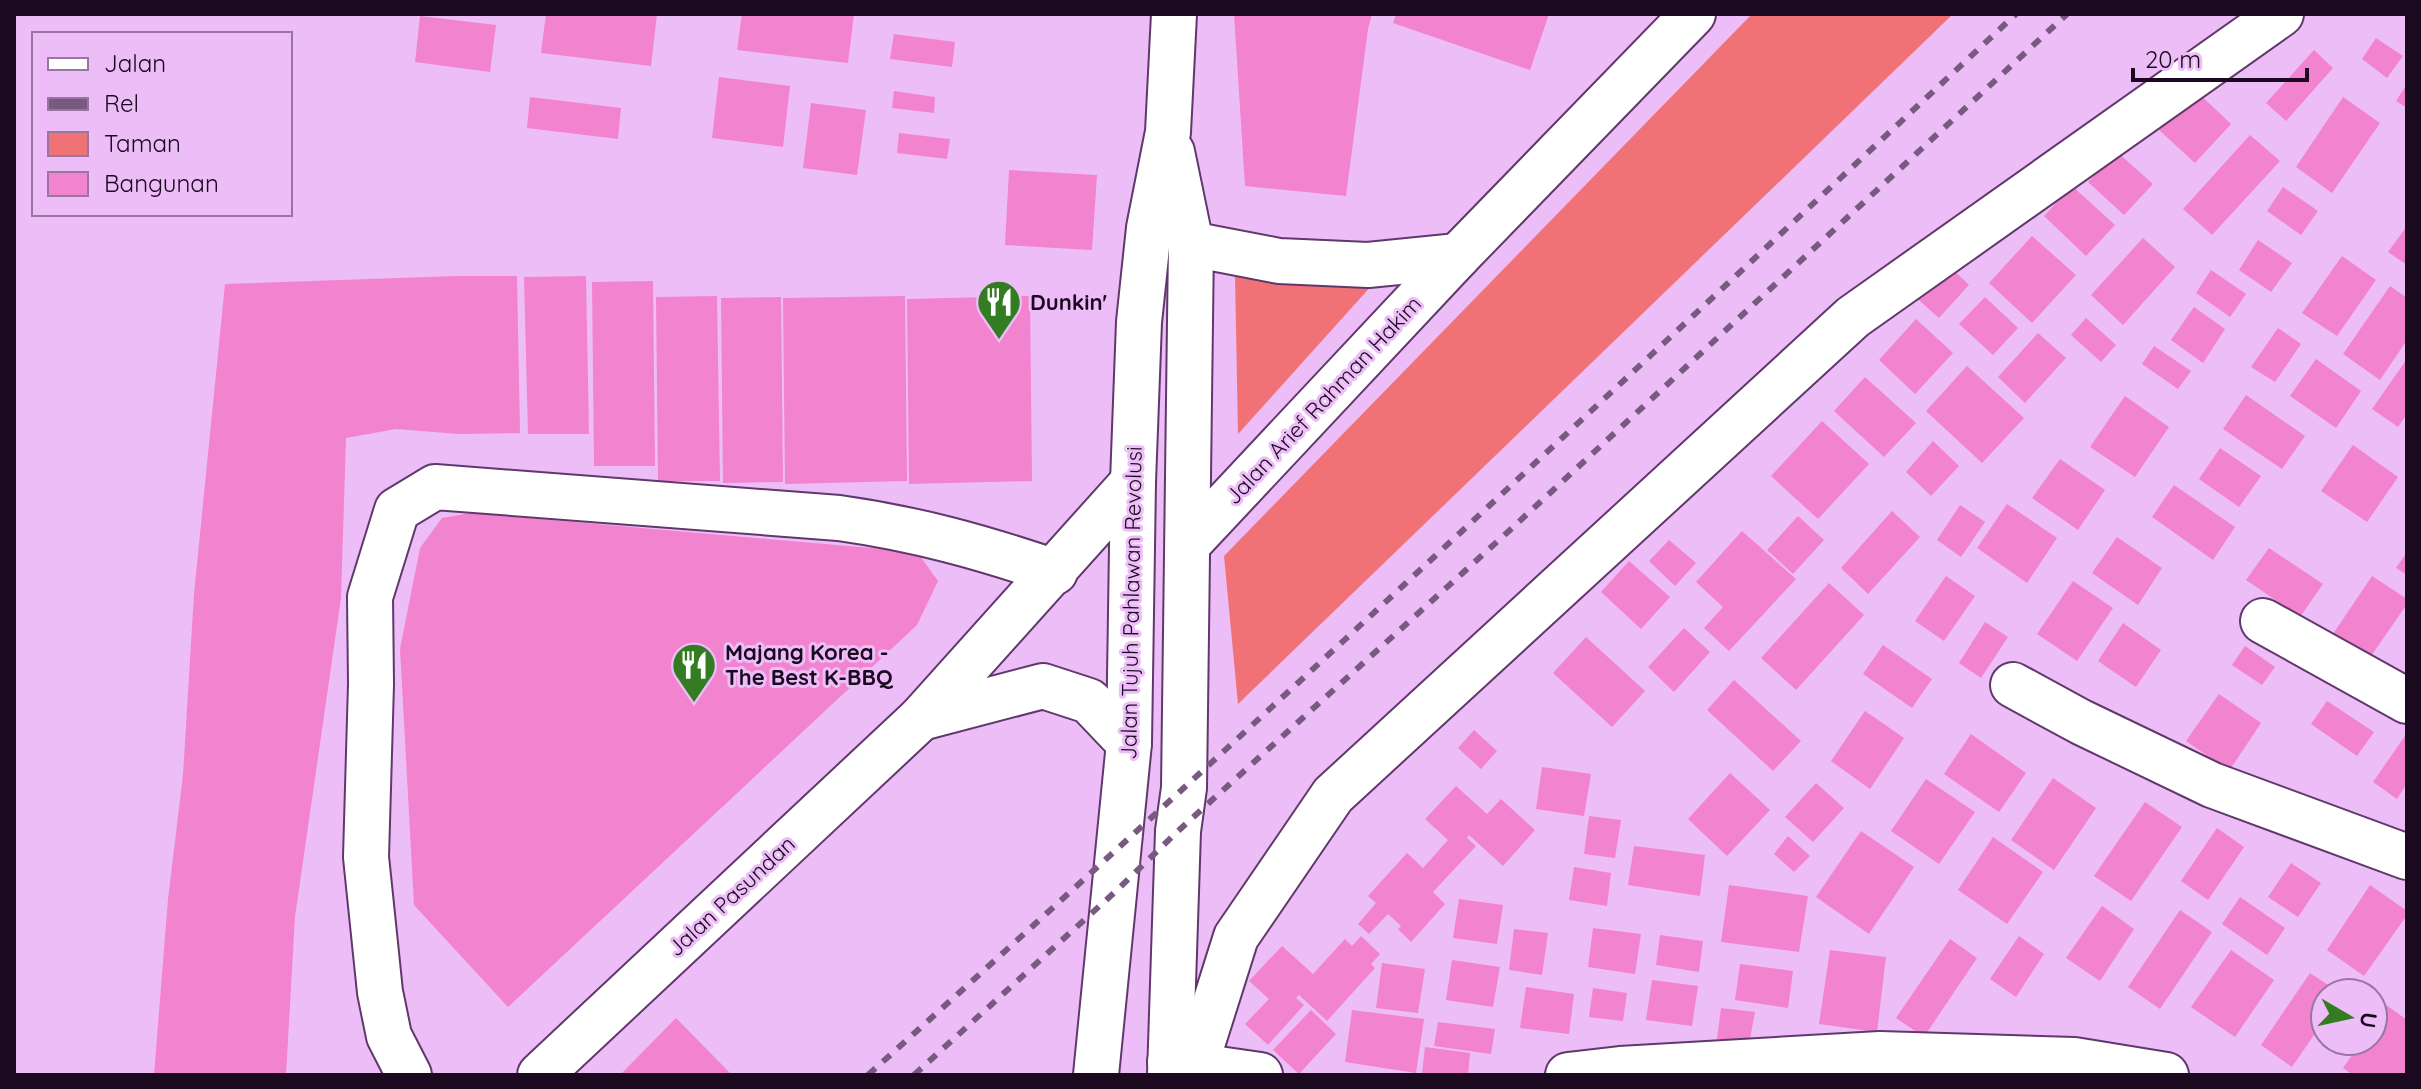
<svg xmlns="http://www.w3.org/2000/svg" width="2421" height="1089" font-family="Quicksand,sans-serif">
<style>
.green{fill:#f07276}
.building{fill:#f283cf}
.lines{fill:none;stroke-linecap:round;stroke-linejoin:round}
.minor-casing{stroke:#61386a;stroke-width:48}
.major-casing{stroke:#61386a;stroke-width:48}
.minor{stroke:#fff;stroke-width:44}
.major{stroke:#fff;stroke-width:44}
.rail{stroke:#785a80;stroke-width:6;stroke-dasharray:10 10;stroke-linecap:butt}
.labels{text-anchor:middle;stroke-width:6;stroke-linejoin:round;paint-order:stroke}
.poi-label{font-size:22px;font-weight:bold;fill:#1b0a1f;stroke:#edbdf8;text-anchor:start}
.street-label{font-size:22px;fill:#1b0a1f;stroke:#edbdf8}
</style>
<rect width="100%" height="100%" fill="#edbdf8"/>
<g class="green">
<path d="M1752,14H1953L1238,704L1224,556Z"/>
<path d="M1235,275L1373,284L1238,434Z"/>
</g>
<g class="building">
<path d="M546,14H657L651,66L541,53Z"/>
<path d="M742,14H854L848,63L737,50Z"/>
<path d="M1234,14H1372L1368,29L1346,196L1245,186Z"/>
<path d="M1396,14H1549L1530,70L1393,23Z"/>
<path d="M420,16L496,25L490,72L415,62Z"/>
<path d="M894,34L955,42L952,67L890,59Z"/>
<path d="M2376,38L2403,56L2387,78L2362,59Z"/>
<path d="M2314,50L2333,68L2286,121L2266,103Z"/>
<path d="M719,77L790,86L783,147L712,138Z"/>
<path d="M2407,84V108L2396,101Z"/>
<path d="M2194,89L2231,124L2195,163L2158,129Z"/>
<path d="M894,91L935,97L934,113L892,108Z"/>
<path d="M530,97L621,108L618,139L527,128Z"/>
<path d="M2343,97L2380,123L2332,193L2296,167Z"/>
<path d="M811,103L866,110L857,175L803,168Z"/>
<path d="M899,133L950,139L947,159L897,153Z"/>
<path d="M2250,135L2280,161L2212,235L2183,209Z"/>
<path d="M2117,152L2153,184L2124,215L2088,182Z"/>
<path d="M1009,170L1097,175L1092,250L1005,245Z"/>
<path d="M2072,186L2115,225L2086,256L2044,216Z"/>
<path d="M2283,187L2318,211L2301,235L2267,211Z"/>
<path d="M2407,226V265L2388,252Z"/>
<path d="M2032,236L2076,275L2032,323L1989,283Z"/>
<path d="M2143,238L2175,267L2123,325L2091,295Z"/>
<path d="M2258,240L2292,263L2271,292L2239,270Z"/>
<path d="M2342,256L2376,280L2337,336L2302,313Z"/>
<path d="M1944,261L1969,285L1939,318L1913,295Z"/>
<path d="M2211,270L2246,294L2230,317L2196,293Z"/>
<path d="M456,276H517L520,433L459,434L396,429L346,438L341,598L295,917L286,1075H154L168,899L183,775L194,594L225,284Z"/>
<path d="M586,276L589,434H528L524,277Z"/>
<path d="M653,281L655,466H594L592,282Z"/>
<path d="M2390,286L2407,298V340L2380,380L2343,354Z"/>
<path d="M717,296L720,481H658L656,297Z"/>
<path d="M905,296L907,481L785,484L783,298Z"/>
<path d="M1030,296L1032,481L909,484L907,299Z"/>
<path d="M781,297L783,482L723,483L721,298Z"/>
<path d="M1985,297L2018,328L1993,355L1959,324Z"/>
<path d="M2194,307L2225,329L2203,363L2171,340Z"/>
<path d="M2086,318L2116,345L2101,362L2071,335Z"/>
<path d="M1916,319L1953,353L1915,394L1879,360Z"/>
<path d="M2278,328L2301,344L2275,382L2251,367Z"/>
<path d="M2038,333L2066,358L2025,403L1998,377Z"/>
<path d="M2154,346L2191,371L2178,389L2142,364Z"/>
<path d="M2316,359L2361,391L2336,428L2290,396Z"/>
<path d="M2407,359V414L2398,427L2372,409Z"/>
<path d="M1967,366L2024,418L1982,463L1926,411Z"/>
<path d="M1865,377L1916,423L1884,457L1834,411Z"/>
<path d="M2246,395L2305,436L2282,469L2223,429Z"/>
<path d="M2125,396L2169,427L2135,477L2090,447Z"/>
<path d="M1822,421L1869,464L1818,519L1771,476Z"/>
<path d="M1933,441L1959,466L1931,496L1906,472Z"/>
<path d="M2353,445L2398,477L2367,522L2321,491Z"/>
<path d="M2220,448L2261,476L2239,507L2199,479Z"/>
<path d="M2060,459L2105,490L2078,530L2032,498Z"/>
<path d="M2174,485L2235,527L2213,560L2152,517Z"/>
<path d="M2007,504L2057,538L2027,583L1977,548Z"/>
<path d="M1960,505L1985,522L1961,557L1937,540Z"/>
<path d="M1892,511L1920,537L1868,594L1841,568Z"/>
<path d="M470,513L917,552L938,581L917,625L508,1007L414,905L400,649L420,548L442,518Z"/>
<path d="M1798,516L1824,540L1793,574L1767,550Z"/>
<path d="M1742,531L1796,579L1729,651L1704,628L1723,607L1696,582Z"/>
<path d="M2117,537L2162,568L2138,605L2092,573Z"/>
<path d="M1669,540L1696,563L1675,586L1649,561Z"/>
<path d="M2269,548L2323,584L2300,617L2246,580Z"/>
<path d="M2407,552V575L2396,568Z"/>
<path d="M1629,561L1670,597L1641,629L1601,592Z"/>
<path d="M1946,576L1975,596L1944,641L1915,621Z"/>
<path d="M2372,576L2407,599V604L2369,659L2333,634Z"/>
<path d="M2073,581L2113,608L2077,661L2037,634Z"/>
<path d="M1829,583L1864,615L1796,690L1761,658Z"/>
<path d="M1985,622L2008,637L1981,678L1959,663Z"/>
<path d="M2123,623L2161,650L2136,687L2098,661Z"/>
<path d="M1684,628L1710,652L1674,692L1648,667Z"/>
<path d="M1586,637L1645,691L1612,727L1553,673Z"/>
<path d="M1883,645L1932,679L1912,708L1863,674Z"/>
<path d="M2245,646L2275,667L2262,685L2232,665Z"/>
<path d="M1734,680L1801,741L1773,771L1707,710Z"/>
<path d="M2219,694L2261,723L2229,771L2186,741Z"/>
<path d="M2327,701L2374,732L2357,756L2311,724Z"/>
<path d="M1865,711L1904,738L1870,789L1831,761Z"/>
<path d="M1474,730L1497,751L1481,769L1458,748Z"/>
<path d="M2407,733V783L2397,799L2373,782Z"/>
<path d="M1971,734L2026,773L1999,812L1944,774Z"/>
<path d="M1542,767L1591,774L1584,816L1536,809Z"/>
<path d="M1730,773L1770,810L1727,856L1688,819Z"/>
<path d="M2053,778L2096,808L2054,870L2011,840Z"/>
<path d="M1926,779L1975,812L1939,864L1891,831Z"/>
<path d="M1816,783L1844,808L1813,842L1785,817Z"/>
<path d="M1456,786L1487,814L1501,799L1535,830L1503,866L1469,835L1467,838L1476,846L1433,892L1445,904L1411,942L1398,929L1401,926L1388,914L1369,934L1358,924L1376,903L1368,896L1407,853L1423,868L1448,840L1425,819Z"/>
<path d="M2145,802L2182,827L2131,901L2094,876Z"/>
<path d="M1589,816L1621,820L1615,858L1584,854Z"/>
<path d="M2217,828L2244,847L2208,900L2181,881Z"/>
<path d="M1861,831L1914,867L1869,934L1816,897Z"/>
<path d="M1788,836L1810,856L1794,872L1774,854Z"/>
<path d="M1993,837L2043,872L2007,924L1958,890Z"/>
<path d="M1634,846L1705,855L1700,896L1628,885Z"/>
<path d="M2291,863L2321,883L2298,917L2268,897Z"/>
<path d="M1574,867L1611,873L1607,906L1569,900Z"/>
<path d="M1729,885L1808,896L1799,952L1721,942Z"/>
<path d="M2370,885L2407,911V915L2364,976L2327,950Z"/>
<path d="M2240,897L2285,928L2267,955L2222,924Z"/>
<path d="M1459,899L1503,905L1497,944L1453,938Z"/>
<path d="M2102,906L2134,929L2100,981L2066,958Z"/>
<path d="M2180,910L2212,932L2160,1009L2128,987Z"/>
<path d="M1593,928L1641,934L1635,974L1588,967Z"/>
<path d="M1514,929L1548,933L1542,975L1509,970Z"/>
<path d="M1660,935L1703,941L1699,972L1656,965Z"/>
<path d="M1361,936L1380,954L1371,964L1375,968L1327,1021L1299,995L1296,998L1304,1005L1268,1045L1245,1024L1269,999L1249,981L1282,946L1313,974L1345,939L1352,946Z"/>
<path d="M2019,936L2044,954L2016,997L1990,979Z"/>
<path d="M1950,939L1977,958L1924,1037L1896,1018Z"/>
<path d="M1830,950L1886,957L1877,1032L1819,1024Z"/>
<path d="M2231,950L2274,980L2235,1037L2191,1007Z"/>
<path d="M1452,960L1500,967L1493,1007L1446,1000Z"/>
<path d="M1382,963L1425,969L1418,1013L1376,1008Z"/>
<path d="M1740,964L1793,971L1788,1008L1735,1000Z"/>
<path d="M2310,973L2340,993H2325V1019L2292,1067L2261,1045Z"/>
<path d="M1652,980L1698,986L1692,1026L1646,1020Z"/>
<path d="M1526,987L1574,994L1569,1034L1520,1028Z"/>
<path d="M1593,988L1627,993L1623,1021L1589,1017Z"/>
<path d="M2386,1005L2407,1020V1070L2403,1075H2353L2343,1068L2362,1041H2373V1025Z"/>
<path d="M1721,1008L1755,1012L1749,1044L1717,1039Z"/>
<path d="M1311,1010L1336,1034L1299,1074L1273,1050Z"/>
<path d="M1352,1010L1424,1019L1416,1073L1345,1062Z"/>
<path d="M676,1018L732,1075H620Z"/>
<path d="M1438,1022L1495,1029L1491,1054L1434,1046Z"/>
<path d="M1425,1047L1470,1053L1468,1075L1422,1074Z"/>
</g>
<g class="lines">
<g class="minor-casing">
<g id="minor">
<path d="M2263,621L2407,701"/>
<path d="M2013,685L2081,722L2212,785L2407,857"/>
<path d="M921,718L1043,686L1089,701L1129,743"/>
<path d="M1170,1062L1260,1075"/>
<path d="M1195,1067L1236,937L1333,795L1853,317L2281,14"/>
<path d="M409,1075L389,1036L380,992L366,857L371,684L370,597L397,510L435,487L839,518C917,529 981,547 1055,572"/>
<path d="M540,1075L921,718L1133,482"/>
<path d="M1568,1075L1620,1069L1880,1054L2074,1060L2166,1075"/>
</g>
</g>
<g class="major-casing">
<g id="major">
<path d="M1191,244L1279,261L1368,265L1458,256"/>
<path d="M1188,544L1458,256L1693,14"/>
<path d="M1096,1075L1129,743L1133,482L1139,322L1149,228L1168,132L1174,14"/>
<path d="M1170,1075L1178,831L1184,788L1191,244L1172,152"/>
</g>
</g>
<use href="#minor" class="minor"/>
<use href="#major" class="major"/>
<g class="rail">
<path d="M868,1075C1255,727 1635,370 2016,14"/>
<path d="M914,1075L1116,891L1178,831L1510,530L2067,14"/>
</g>
</g>
<defs>
<g id="restaurant-pin" transform="scale(2.3)"><path d="M0 17L-7.5 6A9.5 9.5 0 1 1 7.5 6Z" fill="#337c22" stroke="#edbdf8"/><path d="M-5-6h1v4h1v-4h1v4h1v-4h1v5L-1.5 .5V6h-2V.5L-5-1ZM5-6V6H3V1.5H1.5Q1.5-4 5-6Z" fill="#fff"/></g>
</defs>
<g fill-rule="evenodd">
<use href="#restaurant-pin" x="999" y="302"/>
<use href="#restaurant-pin" x="694" y="665"/>
</g>
<g class="labels">
<g class="poi-label">
<text x="1030" y="310">Dunkin'</text>
<text x="725" y="660">Majang Korea -<tspan x="725" dy="25">The Best K-BBQ</tspan></text>
</g>
<g class="street-label">
<text transform="translate(1323 400) rotate(-47)" y="8">Jalan Arief Rahman Hakim</text>
<text transform="translate(1131 603) rotate(-89)" y="8">Jalan Tujuh Pahlawan Revolusi</text>
<text transform="translate(731 896) rotate(-43)" y="8">Jalan Pasundan</text>
</g>
</g>
<rect width="2421" height="1089" fill="none" stroke="#1b0a1f" stroke-width="32"/>
<rect x="32" y="32" width="260" height="184" fill="#edbdf8" stroke="#9975a1" stroke-width="2"/>
<rect x="48" y="58" width="40" height="12" fill="#ffffff" stroke="#9975a1" stroke-width="2"/>
<text x="104" y="72" font-size="24" fill="#1b0a1f">Jalan</text>
<rect x="48" y="98" width="40" height="12" fill="#785a80" stroke="#9975a1" stroke-width="2"/>
<text x="104" y="112" font-size="24" fill="#1b0a1f">Rel</text>
<rect x="48" y="132" width="40" height="24" fill="#f07276" stroke="#9975a1" stroke-width="2"/>
<text x="104" y="152" font-size="24" fill="#1b0a1f">Taman</text>
<rect x="48" y="172" width="40" height="24" fill="#f283cf" stroke="#9975a1" stroke-width="2"/>
<text x="104" y="192" font-size="24" fill="#1b0a1f">Bangunan</text>
<g transform="translate(2349 1017) rotate(99)"><circle r="38" fill="#edbdf8" stroke="#9975a1" stroke-width="2"/>
<path d="M0-6L14 30L0 20L-14 30Z" fill="#337c22"/>
<text y="-12" font-size="22" font-weight="bold" text-anchor="middle" fill="#1b0a1f">U</text>
</g>
<path d="M2133 68v12h174v-12" fill="none" stroke="#1b0a1f" stroke-width="4"/>
<text x="2145" y="68" font-size="24" fill="#1b0a1f" stroke="#edbdf8" stroke-width="6" paint-order="stroke">20 m</text>
</svg>
